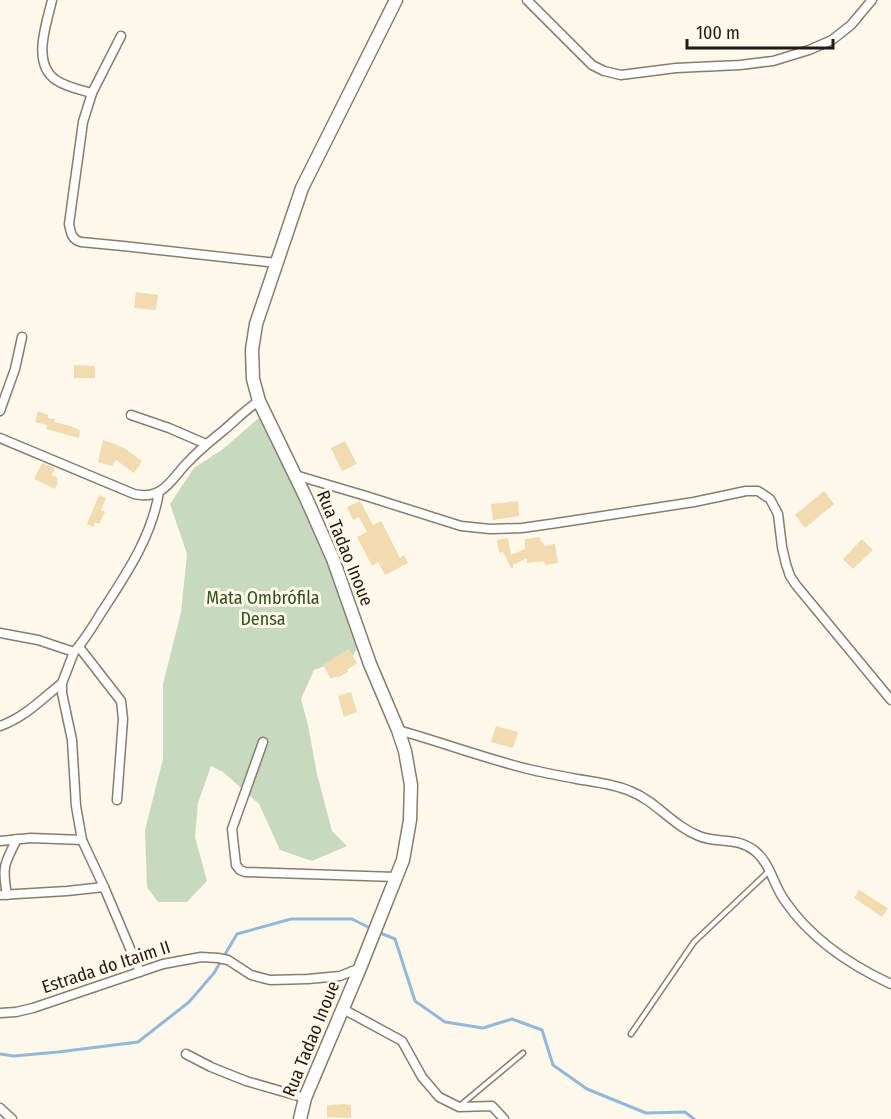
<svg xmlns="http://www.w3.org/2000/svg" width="891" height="1119" font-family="'Fira Sans Condensed',sans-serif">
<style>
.green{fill:#c7dac0}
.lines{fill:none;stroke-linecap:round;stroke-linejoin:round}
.stream{stroke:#92b9da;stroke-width:3}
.building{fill:#f2dcaf}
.lane-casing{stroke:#887d6a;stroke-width:7}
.street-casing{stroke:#887d6a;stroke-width:11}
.secondary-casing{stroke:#887d6a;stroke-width:15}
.lane{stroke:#fff;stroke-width:4}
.street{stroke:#fff;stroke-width:8}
.secondary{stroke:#fff;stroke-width:12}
.labels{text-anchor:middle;stroke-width:6;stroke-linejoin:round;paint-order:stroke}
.street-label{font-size:18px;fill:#201c14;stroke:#fff8eb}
.park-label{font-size:18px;fill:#2d521c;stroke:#fff8eb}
</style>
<rect width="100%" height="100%" fill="#fff8eb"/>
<path class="green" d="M259,418L342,586L344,607L360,642L353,656L314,670L301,699L308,725L317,774L332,831L347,846L312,861L280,850L259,804L223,772L211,766L198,803L195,837L207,881L187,902H158L147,887L145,830L163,759V684L181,612L187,554L170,504L194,468L223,449Z"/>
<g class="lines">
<g class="stream">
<path d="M378,932L395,939L415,1001L445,1022L483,1028L512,1019L542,1030L553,1065L587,1089L646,1113L685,1112L694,1119"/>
<path d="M0,1054L14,1056L58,1052L138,1042L189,1002L214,973L237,934L291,919H352L372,929"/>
</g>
</g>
<g class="building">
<path d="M136,292L158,295L156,310L134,308Z"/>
<path d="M74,365L95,366V378H74Z"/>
<path d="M38,411L48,415V418L55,419L54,422L70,426L80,430L79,438L46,429L47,425L35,422Z"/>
<path d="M103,440L115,444L124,448L142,461L134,473L116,460L112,466L98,462Z"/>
<path d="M345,441L357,464L342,471L331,448Z"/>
<path d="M42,463L55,468L52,475L58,478L57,481L58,482L55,489L34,479Z"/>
<path d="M824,491L834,504L805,528L795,515Z"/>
<path d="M99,495L106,498L101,510L105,512L99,524L95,522L93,527L87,524Z"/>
<path d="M360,501L373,525L381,521L400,558L404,555L408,563L385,575L378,562L372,566L357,537L367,532L359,517L353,520L347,507Z"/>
<path d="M518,501L519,516L493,520L491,504Z"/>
<path d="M540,537L541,542H543L544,546L555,544L558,563L545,565L544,561L527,563V558L513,565V568H511L503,552L499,553L497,540L508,538L511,555L525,549V539Z"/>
<path d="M862,539L873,550L853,569L843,559Z"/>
<path d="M349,649L357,663L347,670L348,672L337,678V676L331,679L323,665Z"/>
<path d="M351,692L357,712L344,717L338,696Z"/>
<path d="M496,726L518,732L513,748L491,742Z"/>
<path d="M859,890L888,908L882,917L854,898Z"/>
<path d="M344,1104L351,1105V1118L327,1117V1105Z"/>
</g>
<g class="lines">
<g class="lane-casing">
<g id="lane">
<path d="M631,1034L694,942L769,871"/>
<path d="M462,1104L523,1053"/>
</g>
</g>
<g class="street-casing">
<g id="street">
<path d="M52,0C47,23 31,63 56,80C66,87 81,90 92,93"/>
<path d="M527,0L592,65L604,71L621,75L676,68L740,65L773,61L809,50L832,40L851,25L872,0"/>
<path d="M121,36L92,93L83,122L69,224C71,233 71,239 81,242L123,246L277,263"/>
<path d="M0,411L15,369L22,337"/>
<path d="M131,415L169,428L206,444"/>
<path d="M0,438L134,494C143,496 152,496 160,491C172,484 179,470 189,461C200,449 212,440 224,430C236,420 246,409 259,401"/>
<path d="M295,475L366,496L461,526L490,529L522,528L557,523L694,502L746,491H758L770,499L778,514L782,547L786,564L790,576L796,585L891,700"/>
<path d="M0,633L38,640L74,652C85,640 94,624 103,610C127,573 152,536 159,492"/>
<path d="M79,647L121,701L123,719L117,800"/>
<path d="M74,652L62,683V693L72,740L76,806L82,840L104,887L140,972"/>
<path d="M0,726C24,718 42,699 62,683"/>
<path d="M398,730C441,742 484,758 528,769C545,773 561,776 577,779C595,782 614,784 630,791C656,801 673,826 699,836C719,844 735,836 755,851C771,864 773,885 785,901C811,939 850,965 891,984"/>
<path d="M263,742L232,829L236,865L240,870L245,872L395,877"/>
<path d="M0,841L31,838L82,840"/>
<path d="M0,895L67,891L104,887"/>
<path d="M7,895C2,867 4,864 17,839"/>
<path d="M343,1009L402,1041L422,1077L439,1097L459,1107L492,1106L504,1119"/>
<path d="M0,1013L16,1012L33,1008L163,964L201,957L218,958L228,960L251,975L270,980L308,979L340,976L360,968"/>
<path d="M186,1054L211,1067L246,1081L305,1098"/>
<path d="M0,1108L12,1119"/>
</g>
</g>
<g class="secondary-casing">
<path id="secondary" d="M300,1119L305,1098L313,1079L360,968L403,860L410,820L411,785L405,751L398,730L370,664L333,559L306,498L259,401L253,379L252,350L256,324L302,188L396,0"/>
</g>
<use href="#lane" class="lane"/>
<use href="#street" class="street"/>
<use href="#secondary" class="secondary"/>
</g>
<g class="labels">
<g class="street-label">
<text transform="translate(345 548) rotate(68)" y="6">Rua Tadao Inoue</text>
<text transform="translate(106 967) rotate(-18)" y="6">Estrada do Itaim II</text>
<text transform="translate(311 1039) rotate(-68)" y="6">Rua Tadao Inoue</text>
</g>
<g class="park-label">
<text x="263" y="604">Mata Ombrófila<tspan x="263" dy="21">Densa</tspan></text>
</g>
</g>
<path d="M687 39v9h146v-9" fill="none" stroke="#201c14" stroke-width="3"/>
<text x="696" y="39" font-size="18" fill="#201c14" stroke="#fff8eb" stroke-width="4.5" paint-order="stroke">100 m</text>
</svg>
